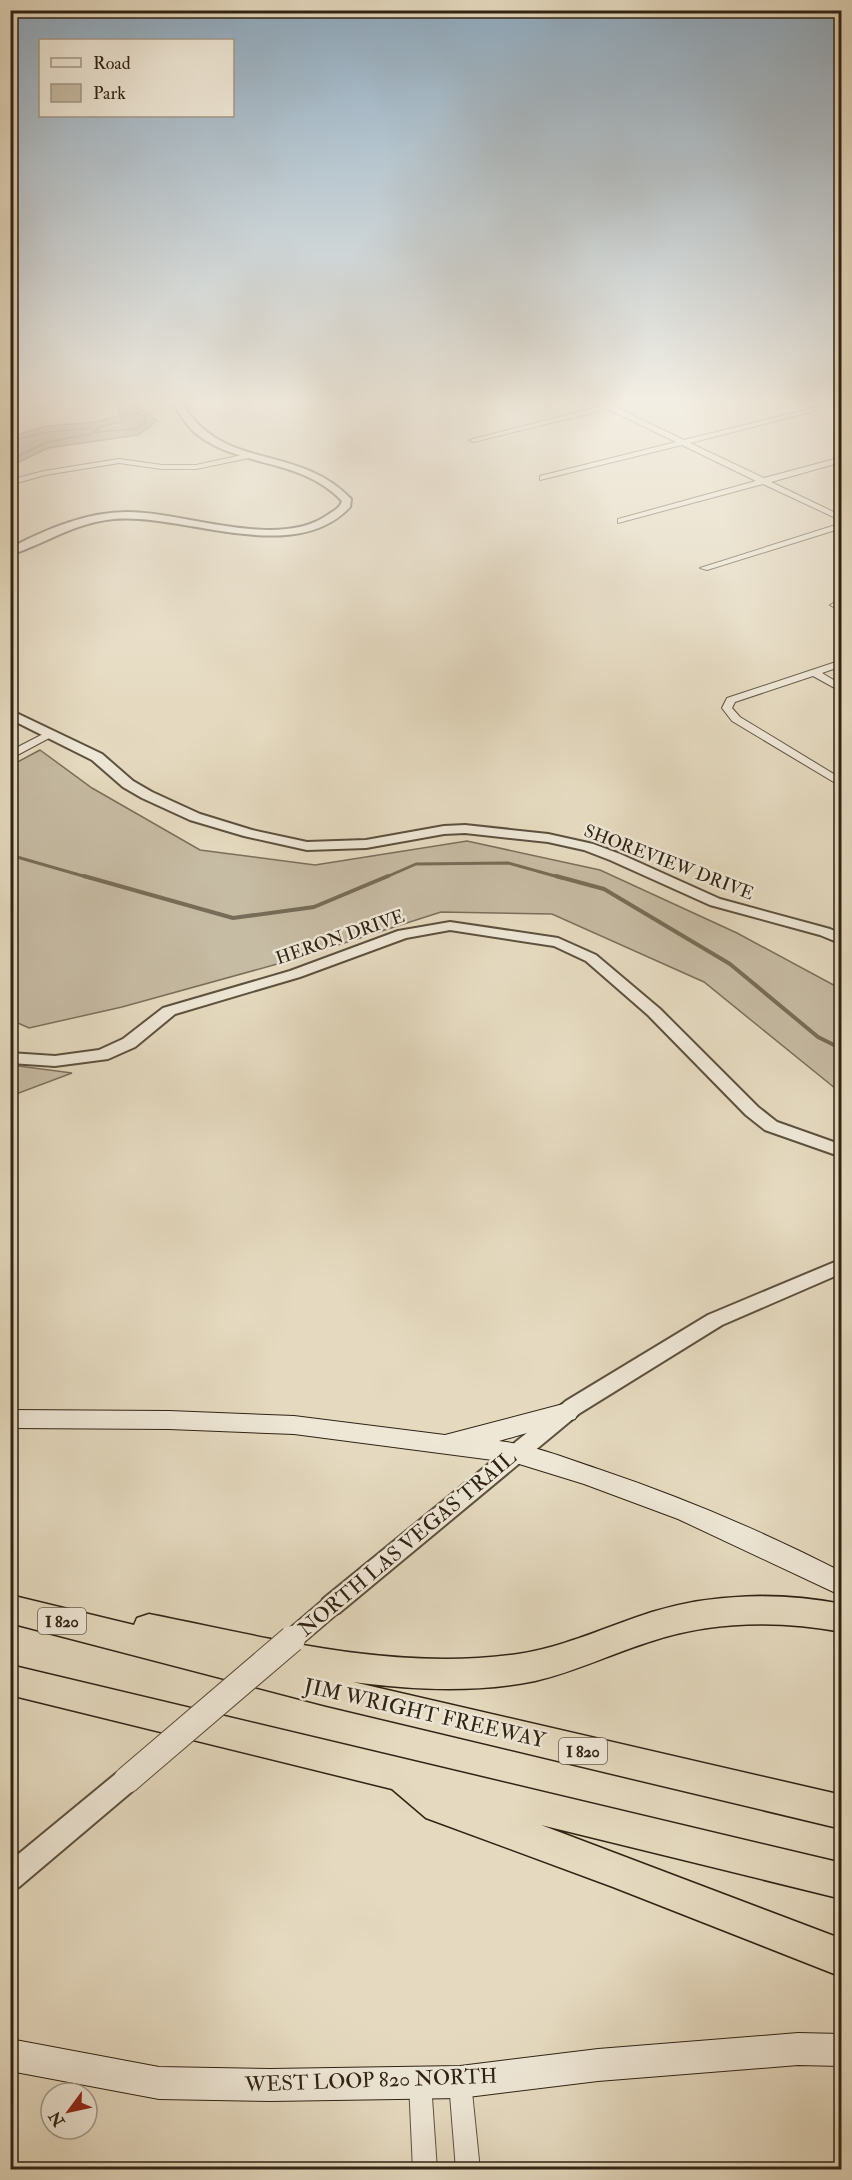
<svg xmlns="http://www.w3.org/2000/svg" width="852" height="2180" font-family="'IM FELL Double Pica',serif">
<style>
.green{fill:#c6bba3;stroke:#7b6f5b;stroke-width:1.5}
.water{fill:#a79c85;stroke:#776c57;stroke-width:1.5}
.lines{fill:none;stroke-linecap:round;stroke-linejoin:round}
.shore{stroke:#6c604c;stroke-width:1.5}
.stream-far1{stroke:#776c57;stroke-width:3}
.stream{stroke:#776c57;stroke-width:4}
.minor-casing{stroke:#5d513e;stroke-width:2}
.tertiary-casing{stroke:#5d513e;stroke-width:4}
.secondary-casing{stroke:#302313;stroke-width:2}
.motorway-casing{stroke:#302313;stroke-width:3}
.minor{fill:#eee7d6;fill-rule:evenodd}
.tertiary{fill:#eee7d6;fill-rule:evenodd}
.secondary{fill:#eee7d6;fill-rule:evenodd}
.motorway{fill:#e5dac0;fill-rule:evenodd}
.tertiary-bridge-far1-casing{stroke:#5d513e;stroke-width:23;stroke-linecap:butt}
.tertiary-bridge-casing{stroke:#5d513e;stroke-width:28;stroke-linecap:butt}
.tertiary-bridge-far1{stroke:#eee7d6;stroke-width:20}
.tertiary-bridge{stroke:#eee7d6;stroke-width:26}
.labels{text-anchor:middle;stroke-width:5;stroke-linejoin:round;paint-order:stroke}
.shield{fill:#eee7d6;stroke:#695e4e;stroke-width:1.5}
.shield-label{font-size:16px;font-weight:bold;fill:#302313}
.street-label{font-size:18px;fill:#302313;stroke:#eee7d6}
.near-street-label{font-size:21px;fill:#302313;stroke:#eee7d6}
</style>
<rect width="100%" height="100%" fill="#e5dac0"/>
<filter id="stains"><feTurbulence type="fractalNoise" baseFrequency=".00333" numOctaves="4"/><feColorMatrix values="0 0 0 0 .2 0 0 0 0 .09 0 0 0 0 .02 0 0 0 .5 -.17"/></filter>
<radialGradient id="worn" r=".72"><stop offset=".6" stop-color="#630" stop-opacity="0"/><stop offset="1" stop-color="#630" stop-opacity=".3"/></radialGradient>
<g class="green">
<path d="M40,750L92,788L200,850L315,865L467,841L600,870L737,933L841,989V1093L704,982L552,914L441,912L288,961L122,1007L29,1028L11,1020L10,766Z"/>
<path d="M11,1065L72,1073L11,1096Z"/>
</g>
<path class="water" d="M111,401H130L157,421L138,435L48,448L11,466V436L48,426L94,422L121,415Z"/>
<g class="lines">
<g class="shore">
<path d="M129,409L145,417L146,422L135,429L96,432L97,428L123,421Z"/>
<path d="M10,441L49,432L92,428L95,431L92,434L47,442L10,460"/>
</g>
<g class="stream-far1">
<path d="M10,855L90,878"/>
<path d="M384,878L416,864L508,863L562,878"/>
</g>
<g class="stream">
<path d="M84,876L233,918L314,907L388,876"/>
<path d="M556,876L604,889L730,964L818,1037L842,1049"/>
</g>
<g class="minor-casing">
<g id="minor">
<path d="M428,401L409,406L405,404L413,401Z"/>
<path d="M593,401H603L609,404L635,401L615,407L684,440L842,401V404L690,443L764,478L842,457V462L771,482L842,516V521L763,484L618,523V519L756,481L682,445L540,480V476L676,442L608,409L473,442L469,440L602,406Z"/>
<path d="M251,453L255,455L254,457L196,469H162L119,463L45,475L10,485V480L44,471L119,459L162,465H196Z"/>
<path d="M842,523V528L707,570L700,568Z"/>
<path d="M842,598V612L830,605Z"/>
<path d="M842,660V666L822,673L842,685V692L813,676L735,702L732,708L740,717L842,779V787L732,721L722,708L727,698Z"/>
<path d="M49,731L54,734L53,736L10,759V751Z"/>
<path d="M460,2071L468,2074L471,2082L480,2170H456L449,2082L452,2074Z"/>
<path d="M420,2072L428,2075L431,2083L437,2170H413L409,2083L412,2075Z"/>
</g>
</g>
<g class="tertiary-casing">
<g id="tertiary">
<path d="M171,401H180C186,410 192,419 200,426C242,466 304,450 351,499L350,507C294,567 184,513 114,519C73,523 47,543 10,555V548C47,529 86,512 128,512C186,512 279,551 329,514C335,510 340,508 342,501C300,456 236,469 193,431C184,422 178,411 171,401Z"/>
<path d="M10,710L102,754L133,781L152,792L200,814L252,830L307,842L366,840L444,826L465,825L548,834L593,844L620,854L720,899L830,929L842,934V944L820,935L710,905L610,860L584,850L548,842L465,833L444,834L366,848L307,850L244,836L190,820L142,798L123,787L92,760L10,719Z"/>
<path d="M450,922L558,938L596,955L660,1009L758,1107L777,1122L842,1145V1157L765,1130L746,1115L648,1015L586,961L554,946L450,930L406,938L300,977L175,1014L135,1047L108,1059L55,1066L10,1063V1053L55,1056L99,1050L123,1039L163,1008L290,971L398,931Z"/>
<path d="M842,1259V1273L722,1325L580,1413L339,1613L331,1616L323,1613L320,1606L323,1599L566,1401L708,1315Z"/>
<path d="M127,1769L136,1772L139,1780L136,1788L19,1887L10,1890V1861L118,1772Z"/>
</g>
</g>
<g class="secondary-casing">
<g id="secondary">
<path d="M567,1403L575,1405L579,1412L575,1419L499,1441C534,1445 568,1459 601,1470C684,1498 764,1532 842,1572V1596L678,1519L584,1484L516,1463L294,1434L169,1429L10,1428V1410L169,1411L294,1416L445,1435Z"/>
<path d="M798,2033L842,2034V2066L798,2065L598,2081L460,2098L271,2101L159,2099L10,2071V2039L159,2067L271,2069L460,2066L598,2049Z"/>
</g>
</g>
<g class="motorway-casing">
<g id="motorway">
<path d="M10,1595L134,1625L137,1618L149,1614C270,1638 394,1672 518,1654C565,1647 608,1626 652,1612C712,1593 780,1592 842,1604V1632C780,1620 712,1621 652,1641C613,1653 575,1672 535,1681C476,1693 413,1690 353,1682L842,1795V1829L324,1705L10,1623Z"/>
<path d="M10,1665L842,1863V1899L541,1825L842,1939V1977L613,1887L426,1818L392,1789L10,1695Z"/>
</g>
</g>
<use href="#minor" class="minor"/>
<use href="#tertiary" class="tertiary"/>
<use href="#secondary" class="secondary"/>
<use href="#motorway" class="motorway"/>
<g class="tertiary-bridge-far1-casing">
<path id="tertiary-bridge-far1" d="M290,1641L331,1606"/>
</g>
<g class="tertiary-bridge-casing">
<path id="tertiary-bridge" d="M127,1780L292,1639"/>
</g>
<use href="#tertiary-bridge-far1" class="tertiary-bridge-far1"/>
<use href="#tertiary-bridge" class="tertiary-bridge"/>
</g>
<linearGradient id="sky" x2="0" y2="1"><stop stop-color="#8eaac0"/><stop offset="0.57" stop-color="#f3eee3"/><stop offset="1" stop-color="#f3eee3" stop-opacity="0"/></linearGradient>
<rect width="852" height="706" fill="url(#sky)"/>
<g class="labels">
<g class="shield">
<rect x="38" y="1608" width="48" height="26" rx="4.5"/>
<rect x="559" y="1738" width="48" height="26" rx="4.5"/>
</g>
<g class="shield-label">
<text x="62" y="1627">I 820</text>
<text x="583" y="1757">I 820</text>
</g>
<g class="street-label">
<text transform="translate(669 862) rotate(21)" y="6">SHOREVIEW DRIVE</text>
<text transform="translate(340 937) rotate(-19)" y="6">HERON DRIVE</text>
</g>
<g class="near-street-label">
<text transform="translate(407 1543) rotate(-40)" y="7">NORTH LAS VEGAS TRAIL</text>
<text transform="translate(425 1713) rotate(13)" y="7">JIM WRIGHT FREEWAY</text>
<text transform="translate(371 2080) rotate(-2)" y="7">WEST LOOP 820 NORTH</text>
</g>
</g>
<rect width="852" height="2180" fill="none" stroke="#e5dac0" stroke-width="36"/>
<rect x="12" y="12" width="828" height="2156" fill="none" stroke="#302313" stroke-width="3"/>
<rect x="18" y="18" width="816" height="2144" fill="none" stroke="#302313" stroke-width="1.5"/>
<rect x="39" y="39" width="195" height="78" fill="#eee7d6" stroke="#a29988" stroke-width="1.5"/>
<rect x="51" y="58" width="30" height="9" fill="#eee7d6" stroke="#a29988" stroke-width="1.5"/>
<text x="93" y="69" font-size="18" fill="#302313">Road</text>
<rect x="51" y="84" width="30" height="18" fill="#c6bba3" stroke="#a29988" stroke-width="1.5"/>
<text x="93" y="99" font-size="18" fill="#302313">Park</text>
<g transform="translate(69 2111) rotate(237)"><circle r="28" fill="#eee7d6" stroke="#a29988" stroke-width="1.5"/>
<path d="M0-4.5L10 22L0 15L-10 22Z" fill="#8f2418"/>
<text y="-9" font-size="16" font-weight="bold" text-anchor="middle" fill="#302313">N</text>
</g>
<rect width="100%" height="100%" filter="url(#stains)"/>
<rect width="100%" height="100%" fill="url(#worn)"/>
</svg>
